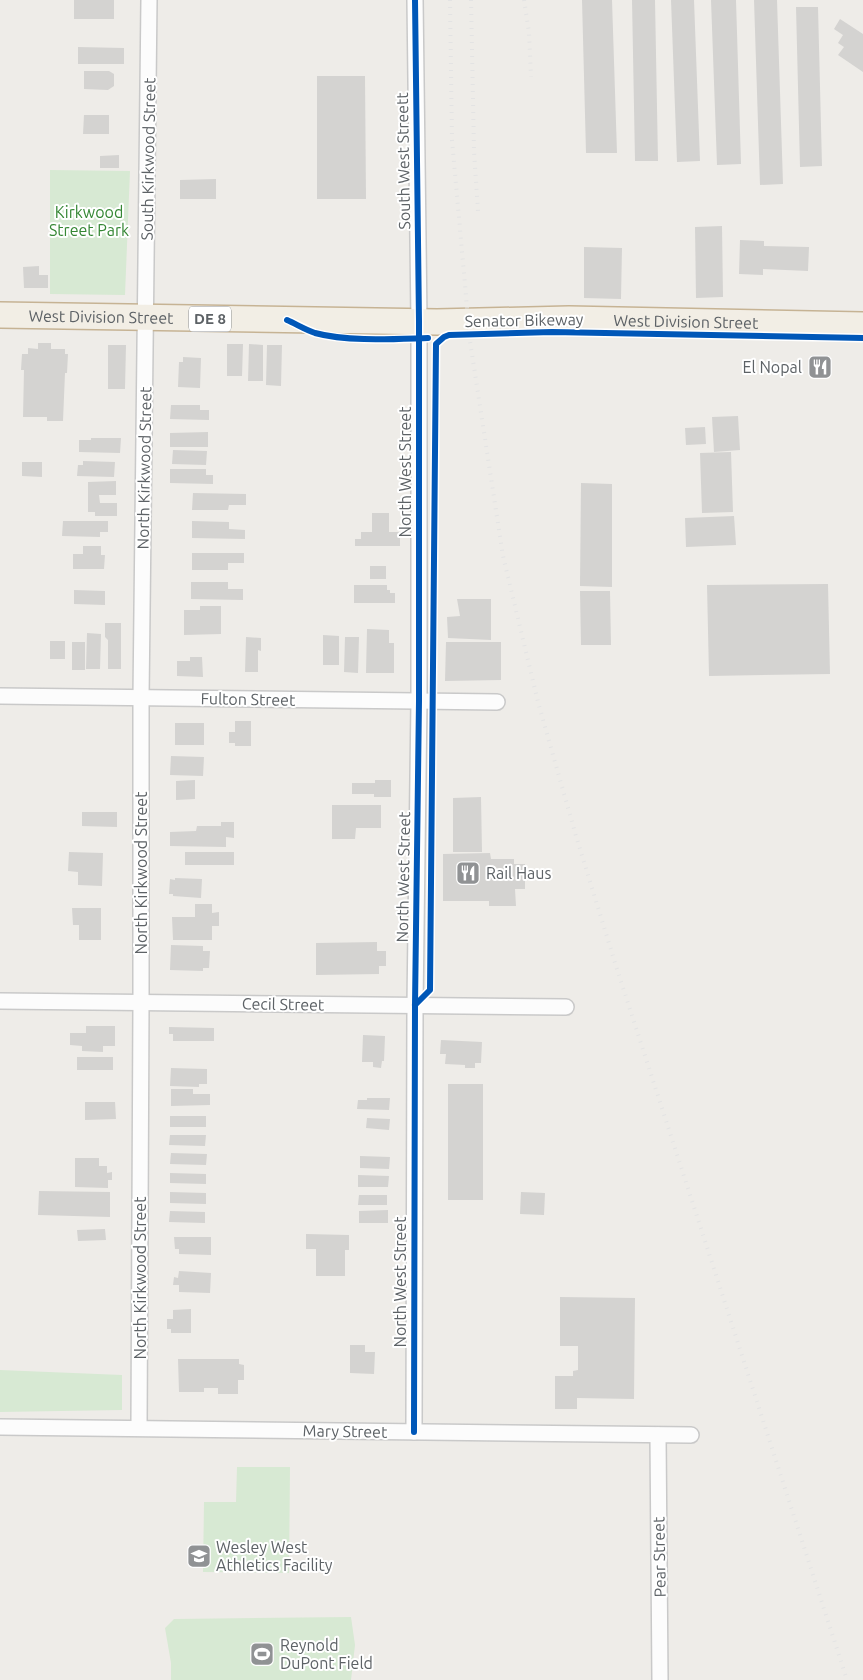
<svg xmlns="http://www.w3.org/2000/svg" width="863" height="1680" font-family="Ubuntu,sans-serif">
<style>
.green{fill:#d7e9d3}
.building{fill:#d4d3d1}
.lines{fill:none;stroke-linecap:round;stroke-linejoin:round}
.minor-casing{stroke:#c9c9c9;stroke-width:18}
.trunk-casing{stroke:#c6b394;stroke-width:28}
.minor{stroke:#fcfcfc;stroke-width:15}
.trunk{stroke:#f2eee5;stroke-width:25}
.rail{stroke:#e3e3e3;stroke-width:4;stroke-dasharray:1 6;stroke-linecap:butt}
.cycleway-casing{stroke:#fff;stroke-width:9}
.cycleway{stroke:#0057b8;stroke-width:6}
.labels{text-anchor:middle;stroke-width:4;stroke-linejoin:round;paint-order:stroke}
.shield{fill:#fff;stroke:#8e9194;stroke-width:1}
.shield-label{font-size:15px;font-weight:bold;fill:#5d6266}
.street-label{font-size:16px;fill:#5d6266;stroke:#fff}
.park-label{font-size:16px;fill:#358734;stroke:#fff}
.poi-label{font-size:16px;fill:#5d6266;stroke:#fff;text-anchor:start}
</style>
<rect width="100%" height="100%" fill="#eeece8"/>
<g class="green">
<path d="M50,170L130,171L125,295L50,294Z"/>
<path d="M0,1370L122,1375V1410L0,1412Z"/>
<path d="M237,1467H290L289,1573L203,1572L204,1502H236Z"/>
<path d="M351,1617L355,1645L351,1680H171V1663L165,1628L174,1619Z"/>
</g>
<g class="building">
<rect x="74" y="0" width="40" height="19"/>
<path d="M582,0H612L617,153H586Z"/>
<path d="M632,0H655L658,161H635Z"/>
<path d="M671,0H694L700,161L677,162Z"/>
<path d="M711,0H736L741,164L717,165Z"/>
<path d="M754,0H777L783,184L760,185Z"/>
<path d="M796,7H818L822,166L800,167Z"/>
<path d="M840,19L863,34V72L838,55L844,47L838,43L843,35L834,29Z"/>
<path d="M78,47L124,48V64H78Z"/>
<path d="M84,71H109L114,74V86L108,90L84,89Z"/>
<path d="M317,76H365L366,199H317Z"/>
<path d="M84,115H109V134H83Z"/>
<path d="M119,155V168H100V156Z"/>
<path d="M216,179V199H180V180Z"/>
<path d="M722,226L723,297L696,298L695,227Z"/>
<path d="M740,240L764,241V246L809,247L808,271L763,269V275L739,274Z"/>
<path d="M584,247L622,248L621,299L584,298Z"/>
<path d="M39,266V275H48V288H24L23,267Z"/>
<path d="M38,343H51V349H65V354H68L67,373H65L63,421H47V417H23L24,370H21L22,354H28V348L38,349Z"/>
<path d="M227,344H243L242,376H227Z"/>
<path d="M249,344L263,345V381H248Z"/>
<path d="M108,345H126L125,389H108Z"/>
<path d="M267,345H282L281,386L266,385Z"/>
<path d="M183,357L201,358L200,388L178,387L179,362H183Z"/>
<path d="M171,405H200V410H209V420L170,419Z"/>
<path d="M738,416L740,450L714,452L712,417Z"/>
<path d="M705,427L706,444L686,445L685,428Z"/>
<path d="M208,432V447H170V433Z"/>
<path d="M91,438H121L120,453L79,452V440H91Z"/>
<path d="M173,450L207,451L206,465L172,464Z"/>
<path d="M731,452L733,512L702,513L700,453Z"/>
<path d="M83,461L115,462L114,477L77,476L78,465H83Z"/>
<path d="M22,462H42V477L22,476Z"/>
<path d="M170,469H206V475H213V484L170,483Z"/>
<path d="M116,481V495H99L100,503H117V516H95V512H88V482Z"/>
<path d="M581,483L612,484V587L580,586Z"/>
<path d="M193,493L246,494V505H229L228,510H192Z"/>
<path d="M372,513H389V532H400V546H355V539H361V532H372Z"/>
<path d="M734,516L736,545L686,547L685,518Z"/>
<path d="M63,521H108V532H100V537L62,536Z"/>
<path d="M192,521L229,522V529L245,530V539L192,538Z"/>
<path d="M83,546H101V555H105L104,569H73V554H83Z"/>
<path d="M192,553H244V563H228V570H192Z"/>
<rect x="370" y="566" width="16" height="13"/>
<path d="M191,582H228V589H243V600L191,599Z"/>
<path d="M828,584L830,674L709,676L707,585Z"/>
<path d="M354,585H387V590H390V593H395V603H354Z"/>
<path d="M74,590L105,591V605L74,604Z"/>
<path d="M580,591H610L611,645H581Z"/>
<path d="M457,599H491V640L448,638L447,617L460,616Z"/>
<path d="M200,606H221V634L184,635V610H200Z"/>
<path d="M105,623H121V669H108V640L105,637Z"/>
<path d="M367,629L389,630V643H394V673H366Z"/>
<path d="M87,633L101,634L100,669H86Z"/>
<path d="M323,635L339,636V665H323Z"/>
<path d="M246,637L261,638V651L258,650V672H245Z"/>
<path d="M345,637H359L358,673L344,672Z"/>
<rect x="50" y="641" width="15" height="18"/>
<rect x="72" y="642" width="13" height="28"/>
<path d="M446,642H501V680L445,681Z"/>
<path d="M190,657H202L203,677L177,676V661H190Z"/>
<path d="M235,721H251V746H235V743H229V732H235Z"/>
<rect x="175" y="723" width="29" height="22"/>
<path d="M171,756L204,757L203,776L170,775Z"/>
<path d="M195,780V799L176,800V781Z"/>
<path d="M375,780H391V797H374V794H352V783H375Z"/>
<path d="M481,797L482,852H453V798Z"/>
<path d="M332,805H381V828H356L355,839H332Z"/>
<path d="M82,812H117V827L82,826Z"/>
<path d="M221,822H234V838L226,837V847L170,846V832L196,831L197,826H221Z"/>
<path d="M69,852L103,853L102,886L78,885V872L68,871Z"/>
<rect x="185" y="852" width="49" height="13"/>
<path d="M490,853L491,859H514V864H525V889H515L516,906H489V901H443V854Z"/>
<path d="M175,878L202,879L201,898L173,896V894H169L170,879L175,880Z"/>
<path d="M195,904H212V913L219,912V926H212V940H173L172,917H195Z"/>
<path d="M72,908H101V940H79V925H73Z"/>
<path d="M377,942V951H386V966H379V974L316,975V943Z"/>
<path d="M171,945L203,946V951H210L209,968H203V971L170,970Z"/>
<path d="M86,1026H115V1046H103V1052L82,1051V1046L70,1045V1033H86Z"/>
<path d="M169,1027L214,1028V1041H173V1034H169Z"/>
<path d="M363,1035L385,1036L384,1061H382L381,1068L373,1067V1062H362Z"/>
<path d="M441,1040L482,1042L481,1063H475V1068H465V1065L445,1064L446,1054H440Z"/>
<rect x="77" y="1057" width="36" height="13"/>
<path d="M171,1068L207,1069V1084H199V1087L170,1086Z"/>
<rect x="448" y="1084" width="35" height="116"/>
<path d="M171,1089H193V1094H210V1105L171,1106Z"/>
<path d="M367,1098H390L389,1110L357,1109L358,1100H367Z"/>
<path d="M85,1102H115L116,1119L85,1120Z"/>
<rect x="170" y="1116" width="36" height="11"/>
<path d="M367,1118L390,1119L389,1130L366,1128Z"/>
<path d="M170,1135H206L205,1146L169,1145Z"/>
<path d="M171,1153L207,1154L206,1165L170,1164Z"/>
<path d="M360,1156L390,1157L389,1169L360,1168Z"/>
<path d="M75,1158H99V1166H107V1173L112,1172V1180H108V1188L75,1187Z"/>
<path d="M170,1173L206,1174V1184L170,1183Z"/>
<path d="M358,1175L389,1176L388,1187H358Z"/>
<path d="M39,1191L110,1192V1217L38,1215Z"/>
<path d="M170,1192L206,1193V1204L170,1203Z"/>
<path d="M521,1192L545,1193L544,1215L520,1214Z"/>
<path d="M359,1195H387V1205H358Z"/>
<path d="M388,1210V1223H359V1211Z"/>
<path d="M170,1211L205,1212V1223L169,1222Z"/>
<path d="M105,1229L106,1240L78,1241L77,1230Z"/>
<path d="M306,1234L349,1235V1250H345V1276H316V1249H306Z"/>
<path d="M174,1237H211V1255L179,1254V1249H175Z"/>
<path d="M179,1271L211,1273L210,1293L179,1292V1285H173L174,1277L178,1278Z"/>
<path d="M560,1297L635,1298L634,1399L577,1398V1409H555V1376H573V1371L578,1370V1346H560Z"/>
<path d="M191,1309V1333H171V1329H167V1319H173V1310Z"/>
<path d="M350,1345H365V1352H375L374,1374L350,1373Z"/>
<path d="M178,1359H239V1364L244,1365V1380H238V1394H218V1388H204V1392H179Z"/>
</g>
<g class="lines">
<g class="minor-casing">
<g id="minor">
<path d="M0,696L497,702"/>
<path d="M0,1001L566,1007"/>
<path d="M0,1427L691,1435"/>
<path d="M139,1428L141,1003V698L149,0"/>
<path d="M414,1432L415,1005L419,701V321L415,0"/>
<path d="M658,1435L660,1680"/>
</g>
</g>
<g class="trunk-casing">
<g id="trunk">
<path id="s1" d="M0,315L437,322L569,319L863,325"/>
</g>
</g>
<use href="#minor" class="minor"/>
<use href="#trunk" class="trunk"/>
<g class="rail">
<path d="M450,0L452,140L470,341L503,556L538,702L576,836L616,966L847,1680"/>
<path d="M471,0L474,152L478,211"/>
<path d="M524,0L529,32L531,77"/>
</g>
<g class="cycleway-casing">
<g id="cycleway">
<path d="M287,320C296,324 306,330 315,333C348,342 394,339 428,338"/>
<path d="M415,1005L430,990L436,344L444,337L449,335L552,332L863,338"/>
<path d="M414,1432L415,1005L419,701V321L415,0"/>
</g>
</g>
<use href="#cycleway" class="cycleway"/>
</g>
<defs>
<g id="restaurant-square" transform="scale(1.25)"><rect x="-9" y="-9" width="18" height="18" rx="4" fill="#909294" stroke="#fff"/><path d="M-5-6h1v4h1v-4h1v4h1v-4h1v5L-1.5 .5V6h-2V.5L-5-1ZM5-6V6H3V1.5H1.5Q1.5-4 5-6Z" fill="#fff"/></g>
<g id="university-square" transform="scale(1.25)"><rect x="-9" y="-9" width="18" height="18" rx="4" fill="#909294" stroke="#fff"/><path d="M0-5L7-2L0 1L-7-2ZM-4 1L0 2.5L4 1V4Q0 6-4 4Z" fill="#fff"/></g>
<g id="stadium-square" transform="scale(1.25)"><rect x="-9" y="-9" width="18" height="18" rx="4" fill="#909294" stroke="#fff"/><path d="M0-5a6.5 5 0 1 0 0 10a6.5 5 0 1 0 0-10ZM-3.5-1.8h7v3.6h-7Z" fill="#fff"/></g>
</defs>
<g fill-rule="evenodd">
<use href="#restaurant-square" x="820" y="367"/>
<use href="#restaurant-square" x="468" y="873"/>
<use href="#university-square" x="199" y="1556"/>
<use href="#stadium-square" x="262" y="1654"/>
</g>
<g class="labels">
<rect class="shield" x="189" y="306.5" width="42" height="25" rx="4"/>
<g class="shield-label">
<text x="210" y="324">DE 8</text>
</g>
<g class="street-label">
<text transform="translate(148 159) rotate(-89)" y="6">South Kirkwood Street</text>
<text transform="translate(403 161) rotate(-91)" y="6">South West Streett</text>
<text dy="6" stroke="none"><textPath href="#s1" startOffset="101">West Division Street</textPath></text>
<text transform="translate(524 320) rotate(-1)" y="6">Senator Bikeway</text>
<text dy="6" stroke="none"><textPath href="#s1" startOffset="686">West Division Street</textPath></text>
<text transform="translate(144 468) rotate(-89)" y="6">North Kirkwood Street</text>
<text transform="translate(405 472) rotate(-90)" y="6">North West Street</text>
<text transform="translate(248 699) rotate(1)" y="6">Fulton Street</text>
<text transform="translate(141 873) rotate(-90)" y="6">North Kirkwood Street</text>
<text transform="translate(403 877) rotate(-89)" y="6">North West Street</text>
<text transform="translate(283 1004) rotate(1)" y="6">Cecil Street</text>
<text transform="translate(140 1278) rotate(-90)" y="6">North Kirkwood Street</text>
<text transform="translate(400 1282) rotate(-90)" y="6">North West Street</text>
<text transform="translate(345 1431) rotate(1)" y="6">Mary Street</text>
<text transform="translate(659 1557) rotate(-91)" y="6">Pear Street</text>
</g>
<g class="park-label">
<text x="89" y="218">Kirkwood<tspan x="89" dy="18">Street Park</tspan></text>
</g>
<g class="poi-label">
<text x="802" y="373" text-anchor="end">El Nopal</text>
<text x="486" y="879">Rail Haus</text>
<text x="216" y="1553">Wesley West<tspan x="216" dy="18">Athletics Facility</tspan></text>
<text x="280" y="1651">Reynold<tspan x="280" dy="18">DuPont Field</tspan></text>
</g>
</g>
</svg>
